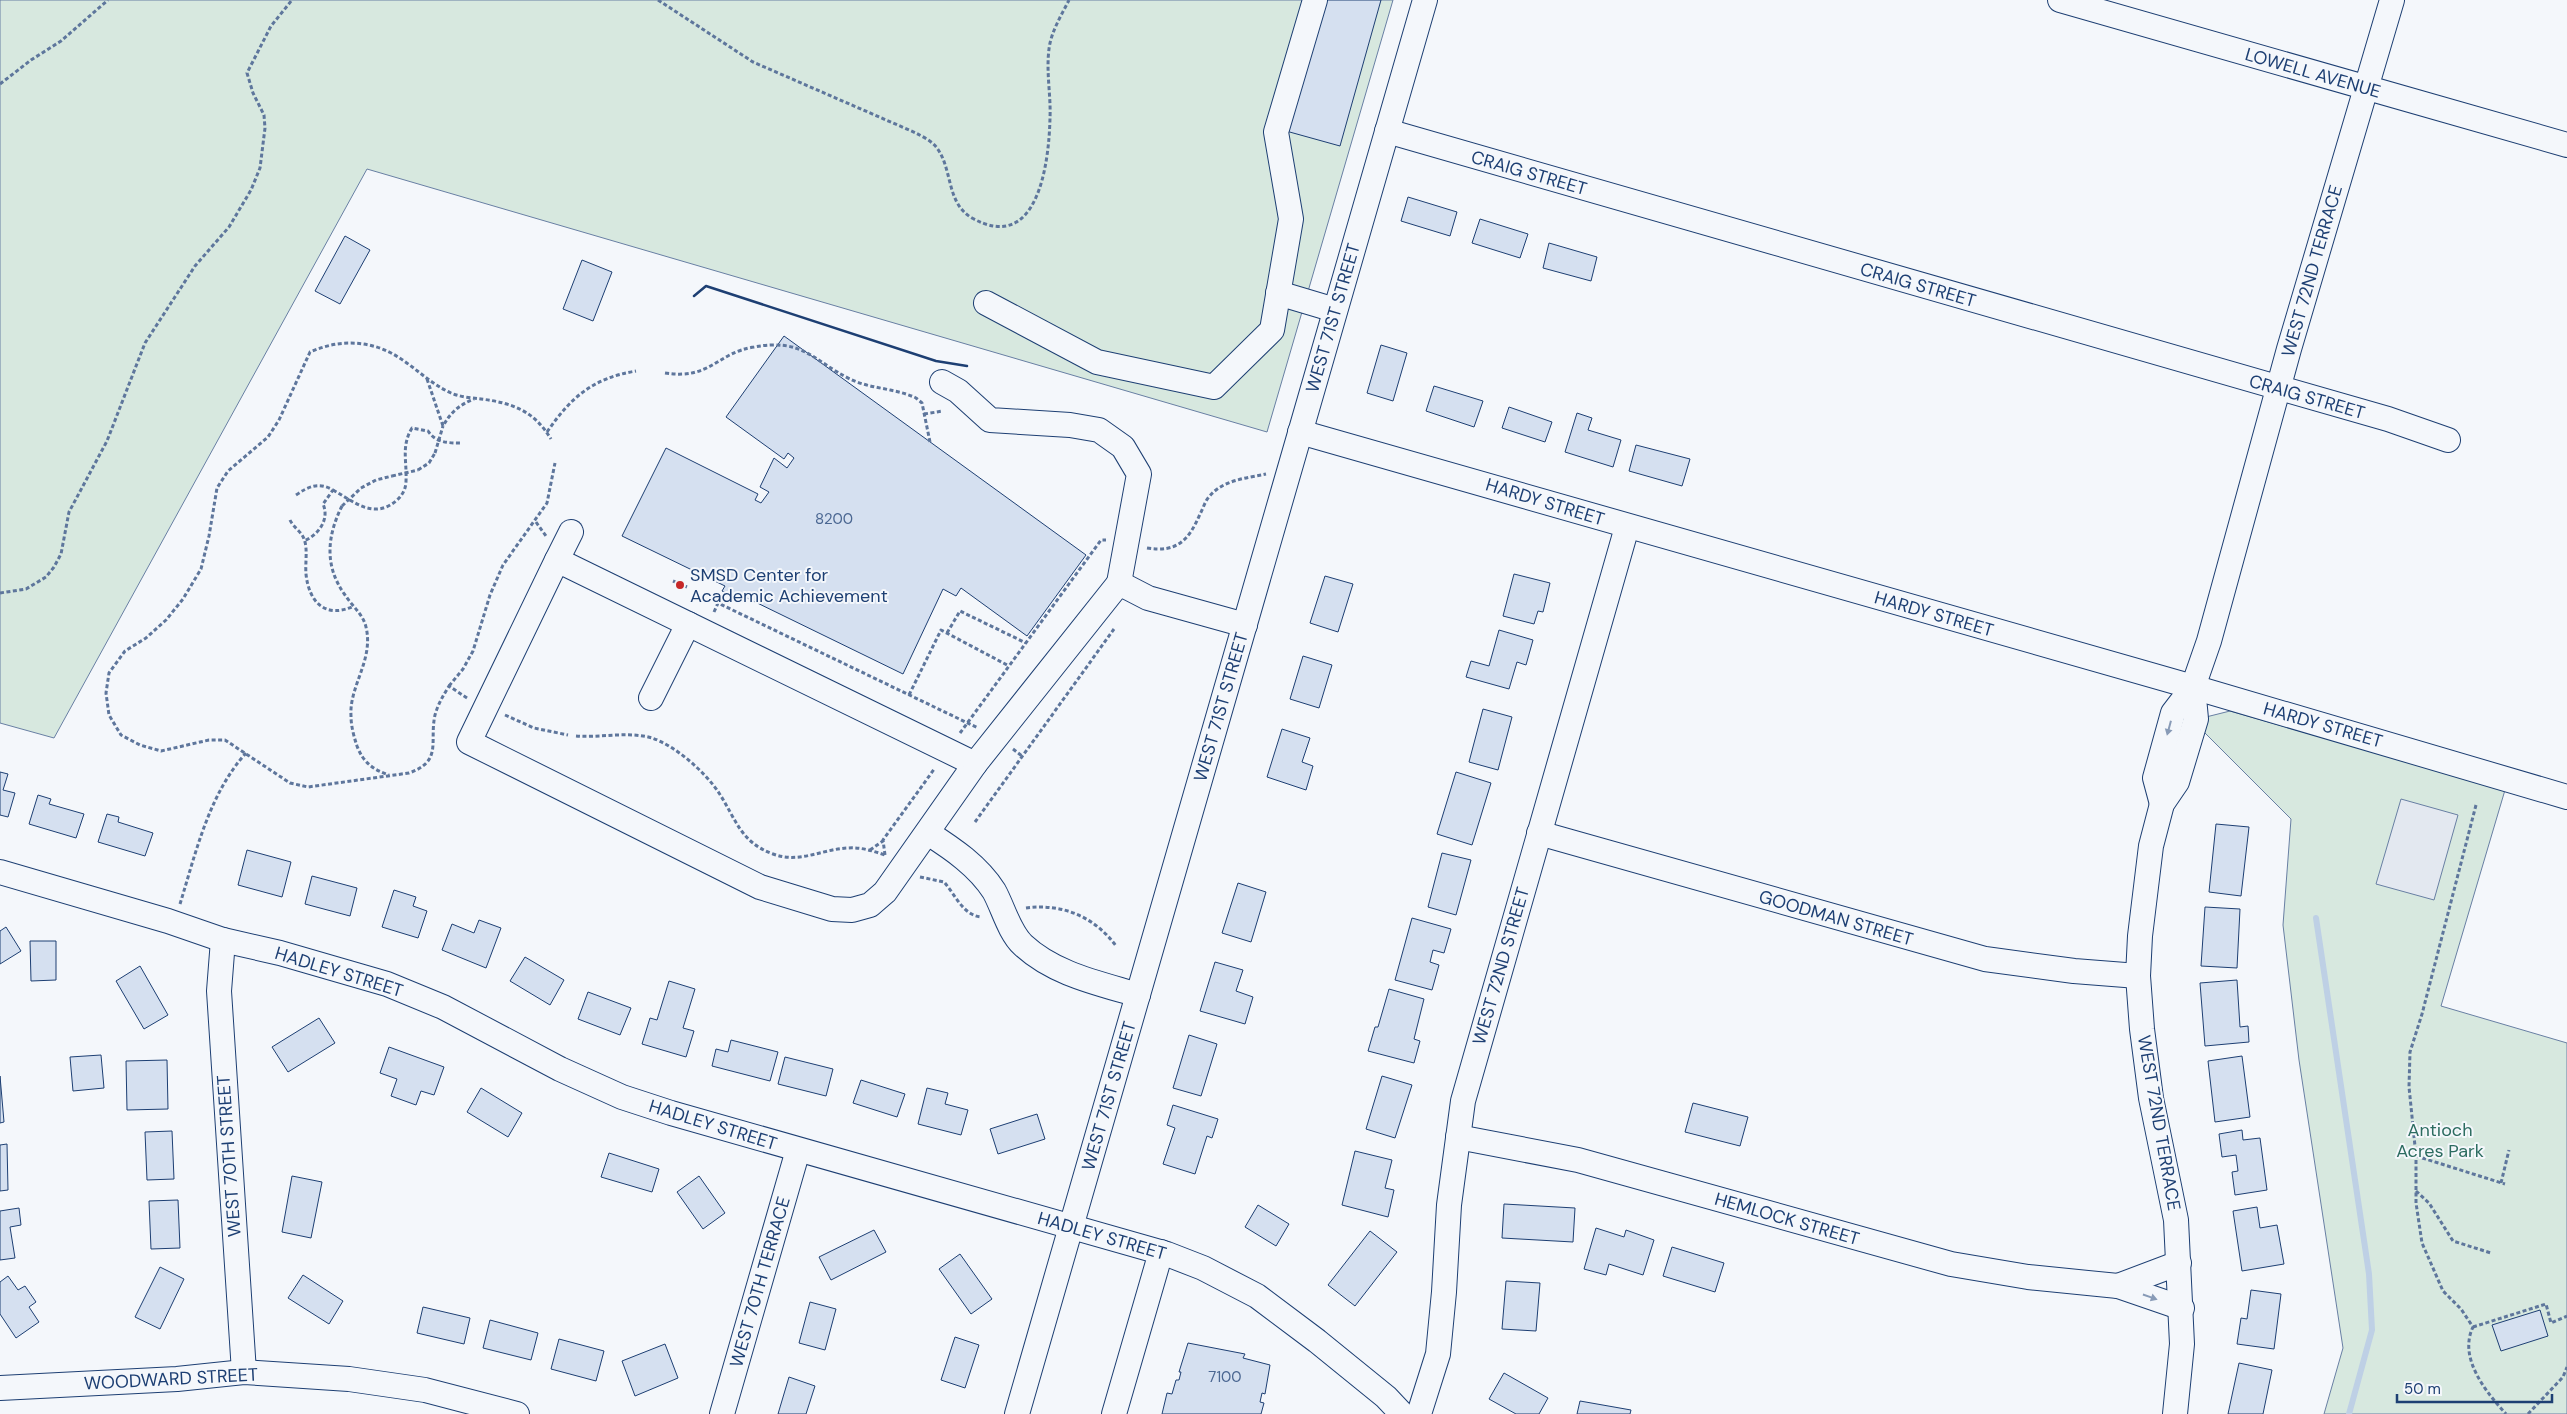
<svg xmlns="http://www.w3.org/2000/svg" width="2567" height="1414" font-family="'DM Sans',sans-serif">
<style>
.green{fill:#d7e8df;stroke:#687fa3}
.parking{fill:#e3e8f0;stroke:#687fa3}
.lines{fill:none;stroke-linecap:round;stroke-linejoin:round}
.stream{stroke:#bed0e5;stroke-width:6}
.building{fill:#d5e0f0;stroke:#1d3f73}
.minor-casing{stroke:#1d3f73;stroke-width:26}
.path{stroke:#5e769c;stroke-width:3;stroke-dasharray:4 2.5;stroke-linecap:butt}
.minor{stroke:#f4f7fb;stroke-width:24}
.path-bridge{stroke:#5e769c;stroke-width:3;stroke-dasharray:4 2.5;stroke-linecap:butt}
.wall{stroke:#1d3f73;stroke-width:2.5}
.oneway{fill:#889bb7}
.poi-dot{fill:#c62828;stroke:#f4f7fb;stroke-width:2}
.labels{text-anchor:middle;stroke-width:4;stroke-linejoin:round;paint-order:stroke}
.number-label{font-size:15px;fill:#4b6792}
.street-label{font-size:18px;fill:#1d3f73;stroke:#f4f7fb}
.poi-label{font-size:18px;fill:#1d3f73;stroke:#f4f7fb;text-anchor:start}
.park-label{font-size:18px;fill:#2c6c60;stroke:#f4f7fb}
</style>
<rect width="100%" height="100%" fill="#f4f7fb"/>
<g class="green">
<path d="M0,0H1393L1267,432L367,169L54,738L0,723Z"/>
<path d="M2230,711L2505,790L2441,1006L2567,1043V1414H2324L2343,1348L2299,1060L2283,925L2291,819L2202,730L2206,717Z"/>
</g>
<path class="parking" d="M2401,799L2458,815L2434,900L2376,884Z"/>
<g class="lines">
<path class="stream" d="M2316,918L2369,1274L2372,1330L2349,1414"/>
</g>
<g class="building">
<path d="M1324,0H1381L1340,146L1286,131Z"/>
<path d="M1408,197L1457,212L1450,236L1401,221Z"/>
<path d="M1480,219L1528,234L1520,258L1472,243Z"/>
<path d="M345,236L370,250L340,304L315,291Z"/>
<path d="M1549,243L1597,257L1591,281L1543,268Z"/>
<path d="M582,260L612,272L593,321L563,309Z"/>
<path d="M784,336L1086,555L1027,636L961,588L956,596L943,589L903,674L745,597L743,601L722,591L725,586L622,536L666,448L758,494L755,500L761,503L769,492L760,487L774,458L787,468L794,458L788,453L784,459L726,417Z"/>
<path d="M1381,345L1407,353L1393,401L1367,393Z"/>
<path d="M1434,386L1483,401L1474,427L1426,411Z"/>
<path d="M1509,407L1552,422L1545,442L1502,428Z"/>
<path d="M1577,413L1592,418L1588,430L1621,440L1613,467L1565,452Z"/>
<path d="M1636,445L1690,459L1682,486L1629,471Z"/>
<path d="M1514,574L1550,583L1543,612L1538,611L1534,624L1503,616Z"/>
<path d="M1325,576L1353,584L1338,632L1310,623Z"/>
<path d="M1499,630L1533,640L1526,665L1517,662L1509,689L1466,677L1471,661L1489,666Z"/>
<path d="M1303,656L1332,665L1319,708L1290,699Z"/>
<path d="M1483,709L1512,717L1498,770L1469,762Z"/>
<path d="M1282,729L1310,738L1302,762L1313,766L1306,790L1267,777Z"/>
<path d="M0,772L8,774L3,790L15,793L8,817L0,815Z"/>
<path d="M1456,772L1491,783L1472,845L1437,834Z"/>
<path d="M38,795L51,799L49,804L84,814L76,838L29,824Z"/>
<path d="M107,814L119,817L118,822L153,833L145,856L98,842Z"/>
<path d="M2216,824L2249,827L2241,896L2209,892Z"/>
<path d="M247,850L291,862L282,897L238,885Z"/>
<path d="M1442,853L1471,860L1456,915L1428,907Z"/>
<path d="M312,876L357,888L350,916L305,904Z"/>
<path d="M1238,883L1266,892L1251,942L1222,933Z"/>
<path d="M394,890L416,897L413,906L427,911L418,938L382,927Z"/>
<path d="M2205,907L2240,909L2237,968L2201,966Z"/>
<path d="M1412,918L1451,929L1444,953L1433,950L1430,962L1439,965L1432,990L1395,980Z"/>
<path d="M479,920L501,928L486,968L442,950L452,924L474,933Z"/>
<path d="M6,927L21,951L0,964V931Z"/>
<path d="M30,941H56V980L31,981Z"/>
<path d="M525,957L564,980L550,1005L510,981Z"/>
<path d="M1215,962L1243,970L1236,991L1253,997L1245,1024L1200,1011Z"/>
<path d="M140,966L168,1015L144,1029L116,981Z"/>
<path d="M2237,980L2240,1027L2248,1026L2249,1042L2205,1046L2200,983Z"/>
<path d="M669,981L695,989L683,1028L694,1031L686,1057L642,1044L650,1018L657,1020Z"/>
<path d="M1389,989L1424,999L1414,1039L1420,1041L1414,1063L1368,1051L1375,1027H1378Z"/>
<path d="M588,992L631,1008L620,1035L578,1019Z"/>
<path d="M319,1018L335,1043L288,1072L272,1047Z"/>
<path d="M1189,1035L1217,1044L1201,1096L1173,1088Z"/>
<path d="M731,1040L778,1052L770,1081L712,1066L716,1049L728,1052Z"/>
<path d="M389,1047L444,1067L434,1095L421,1091L416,1105L391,1096L397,1079L380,1073Z"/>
<path d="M101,1055L104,1088L73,1091L70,1057Z"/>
<path d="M2242,1056L2250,1117L2215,1122L2208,1061Z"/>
<path d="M785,1057L833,1069L826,1096L778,1084Z"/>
<path d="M167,1060L168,1109L127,1110L126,1061Z"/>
<path d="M0,1076L4,1122L0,1123Z"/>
<path d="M1382,1076L1412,1085L1395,1138L1366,1129Z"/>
<path d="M861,1080L905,1094L897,1117L853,1103Z"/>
<path d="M481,1088L522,1113L508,1137L467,1112Z"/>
<path d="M927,1088L948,1093L945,1104L968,1110L961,1135L918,1124Z"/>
<path d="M1693,1103L1748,1117L1740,1146L1685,1132Z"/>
<path d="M1173,1105L1218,1119L1212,1138L1207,1136L1195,1174L1163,1164L1175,1128L1167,1125Z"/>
<path d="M1037,1114L1045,1139L998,1154L990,1129Z"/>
<path d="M2242,1130L2243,1140L2260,1138L2267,1190L2235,1195L2232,1172L2238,1171L2236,1155L2222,1157L2219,1134Z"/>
<path d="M172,1131L174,1179L147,1180L145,1132Z"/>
<path d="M7,1144L8,1190L0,1191V1145Z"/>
<path d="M1355,1151L1392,1160L1385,1188L1394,1190L1388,1217L1342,1205Z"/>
<path d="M609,1153L659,1169L652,1192L601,1177Z"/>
<path d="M292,1176L322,1182L311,1238L282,1232Z"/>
<path d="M699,1176L725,1213L703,1229L677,1192Z"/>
<path d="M178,1200L180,1248L151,1249L149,1201Z"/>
<path d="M1504,1204L1575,1208L1573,1242L1502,1238Z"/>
<path d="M1258,1205L1289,1224L1276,1246L1245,1227Z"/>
<path d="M2257,1207L2260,1228L2277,1225L2284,1264L2242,1271L2233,1211Z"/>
<path d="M19,1208L21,1225L10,1227L15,1258L0,1260V1211Z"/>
<path d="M1596,1228L1624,1237L1626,1230L1654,1240L1643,1275L1609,1264L1606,1275L1584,1269Z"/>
<path d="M874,1230L886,1252L831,1280L819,1257Z"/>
<path d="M1370,1231L1397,1252L1355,1306L1328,1285Z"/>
<path d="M1672,1247L1724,1263L1715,1292L1663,1276Z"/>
<path d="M960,1254L992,1299L971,1314L939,1269Z"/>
<path d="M160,1267L184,1279L160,1329L135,1317Z"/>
<path d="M303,1275L343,1301L329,1324L288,1298Z"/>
<path d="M8,1276L18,1290L25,1286L36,1302L29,1307L39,1322L16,1338L0,1314V1282Z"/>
<path d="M1506,1281L1540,1283L1536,1331L1502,1329Z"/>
<path d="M2251,1290L2281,1294L2274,1349L2237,1344L2241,1318L2247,1319Z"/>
<path d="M810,1302L836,1309L825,1350L799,1343Z"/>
<path d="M423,1307L470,1318L464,1344L417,1333Z"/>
<path d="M2540,1310L2548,1336L2501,1351L2492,1325Z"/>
<path d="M490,1320L538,1333L531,1360L483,1348Z"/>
<path d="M955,1337L979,1345L965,1388L941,1380Z"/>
<path d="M559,1339L604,1351L596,1381L551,1369Z"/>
<path d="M1188,1343L1245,1354L1243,1358L1270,1365L1265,1394L1262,1393L1260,1402L1264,1403L1261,1414H1162L1167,1393L1172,1394L1176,1380H1179L1181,1372H1179Z"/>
<path d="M665,1344L678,1378L635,1396L622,1361Z"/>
<path d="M2239,1363L2272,1370L2263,1414H2228Z"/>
<path d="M1504,1373L1548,1398L1539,1414H1516L1489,1399Z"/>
<path d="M789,1377L815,1386L806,1414H778Z"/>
<path d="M1580,1401L1631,1410L1630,1414H1577Z"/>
</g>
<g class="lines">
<g class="minor-casing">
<g id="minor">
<path d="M2060,0L2567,145"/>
<path d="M1387,131L2388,419L2448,440"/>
<path d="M1278,293L1335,310"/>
<path d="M986,303L1097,362L1214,387L1272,330L1291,219L1276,132L1315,0"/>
<path d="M942,382L958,391L990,420L1070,425L1099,430L1123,447L1139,474L1119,583"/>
<path d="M1300,432L2193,687L2567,797"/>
<path d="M557,560L975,764L885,892L870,905L852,910L832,909L760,887L469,742Z"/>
<path d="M557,560L571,532"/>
<path d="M651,698L688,624"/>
<path d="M975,764L1119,583L1148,598L1245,625"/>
<path d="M2162,804L2155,778L2173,713L2193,687L2209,641L2289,349L2392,0"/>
<path d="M928,833C953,849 978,866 994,891C1003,907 1009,932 1023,945C1054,974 1098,983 1138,995"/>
<path d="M1539,833L1985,959L2074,971L2138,976"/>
<path d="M0,872L168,921L223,940L280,953L387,984L443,1007L560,1069L622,1097L671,1113L1167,1254L1203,1268L1257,1296L1317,1341L1386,1397L1402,1414"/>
<path d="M223,940L219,991L244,1372"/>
<path d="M1458,1137L1578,1160L1951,1264L2028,1277L2118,1286L2182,1308"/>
<path d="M2118,1286L2179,1263"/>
<path d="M0,1388L177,1379L244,1372L349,1379L425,1390L517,1414"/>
<path d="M722,1414L798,1150"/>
<path d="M1017,1414L1425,0"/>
<path d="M1114,1414L1161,1252"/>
<path d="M1419,1414L1438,1354L1444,1292L1449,1205L1463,1101L1627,527"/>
<path d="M2175,1414L2182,1344L2176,1220L2151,1098L2142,1029L2138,976L2140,936L2151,846L2162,804L2177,782L2196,719L2193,687"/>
</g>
</g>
<g class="path">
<path d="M658,0L753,62L916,133C923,137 932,141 937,148C953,170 946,203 972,218C1038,255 1049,163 1050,118C1051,95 1046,73 1049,49C1051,32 1061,16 1069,0"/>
<path d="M0,84L31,60L61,41L108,0"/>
<path d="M665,373C711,380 716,353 754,347C803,338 812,360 850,379C870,389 895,388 916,398L922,403L930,442"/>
<path d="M427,379L443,426C451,412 459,405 474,399"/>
<path d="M924,414L943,411"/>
<path d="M547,432C571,397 593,378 636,371"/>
<path d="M418,470L429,463L435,453"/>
<path d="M361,488L376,480L392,476"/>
<path d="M333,490C353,501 373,520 396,501C402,496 406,489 406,481C407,461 401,446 412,428L428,431C436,443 448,443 462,443"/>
<path d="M296,495C309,486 319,482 333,490L323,504C330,520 318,535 304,541"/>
<path d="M342,506C327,536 324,566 345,595C352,606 363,614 366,627C374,660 349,686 351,716C351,726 354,737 357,746C363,762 373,770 389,775"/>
<path d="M290,520C293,527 302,532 304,539C308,548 305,564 306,574C309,603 326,619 354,606"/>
<path d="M536,522L546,536"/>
<path d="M1147,548C1177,553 1189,540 1200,514C1203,509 1205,501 1209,497C1222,480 1247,478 1266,474"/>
<path d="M673,581L687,587"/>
<path d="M0,593L26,589L46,577L54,567L61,554L69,512L107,441L145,343L195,266L229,227L251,190L260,168L265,128L264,115L253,93L247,73L271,26L292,0"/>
<path d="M714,612L718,603L978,728"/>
<path d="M947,633L960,611L1026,643"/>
<path d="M449,686L463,669L473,651L490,595L503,565L547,503L555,463"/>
<path d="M909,695L941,630L1009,666"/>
<path d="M467,698L449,686C443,696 438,704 435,715C429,742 443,761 409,773L308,787L290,783L225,740H209L161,751L140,745L121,735L109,715L106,693L109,673L125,651L146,638L166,620L183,599L201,569L209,536L217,488L228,471L268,437L279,420L310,352C342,338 375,340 404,361C420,372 433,385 451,393C460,397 472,398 481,399C513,403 534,411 551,439"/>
<path d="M505,715L534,728L568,735"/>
<path d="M960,733L1101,540H1106"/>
<path d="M576,736C601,738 628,731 652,738C676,746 706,773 719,793C736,819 740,842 773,854C799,864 822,849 848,848C861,847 873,851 885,855"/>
<path d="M1013,749L1022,756"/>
<path d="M2476,805L2422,1014L2410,1052L2409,1087L2416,1156V1203L2422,1243L2443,1291L2461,1309L2473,1327C2458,1358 2486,1392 2506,1414"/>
<path d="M975,822L1114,629"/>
<path d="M870,850L883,841"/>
<path d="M885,855L883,840L935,768"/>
<path d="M920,877L944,882C955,894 963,916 982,917"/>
<path d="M180,904C196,852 209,794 246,753"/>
<path d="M1026,908C1062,903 1095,917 1116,946"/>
<path d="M2416,1156L2505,1184"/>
<path d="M2501,1183L2509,1150"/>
<path d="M2416,1191L2429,1203L2453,1241L2491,1253"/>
<path d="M2473,1327L2546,1304L2551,1323L2567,1316"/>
<path d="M2528,1414L2563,1377L2567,1367"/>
</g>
<use href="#minor" class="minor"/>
<g class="path-bridge">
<path d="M435,453L443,426"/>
<path d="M392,476L418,470"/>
<path d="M342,506L361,488"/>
</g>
<path class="wall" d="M694,296L706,286L936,361L967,366"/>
</g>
<defs><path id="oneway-solid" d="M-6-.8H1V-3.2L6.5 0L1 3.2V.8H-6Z" transform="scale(1.25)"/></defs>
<g class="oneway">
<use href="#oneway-solid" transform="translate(2169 728) rotate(105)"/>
<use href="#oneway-solid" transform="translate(2150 1297) rotate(19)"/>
</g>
<circle class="poi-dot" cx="680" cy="585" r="5"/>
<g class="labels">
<g class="number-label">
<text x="834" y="524">8200</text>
<text x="1225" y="1382">7100</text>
</g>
<g class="street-label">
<text transform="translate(2313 73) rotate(16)" y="6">LOWELL AVENUE</text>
<text transform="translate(1529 173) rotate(16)" y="6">CRAIG STREET</text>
<text transform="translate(2312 271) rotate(-74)" y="6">WEST 72ND TERRACE</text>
<text transform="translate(1918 285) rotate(16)" y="6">CRAIG STREET</text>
<text transform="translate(1333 318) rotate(-74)" y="6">WEST 71ST STREET</text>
<text transform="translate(2307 397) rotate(16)" y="6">CRAIG STREET</text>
<text transform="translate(1545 502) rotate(17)" y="6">HARDY STREET</text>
<text transform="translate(1934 614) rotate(16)" y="6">HARDY STREET</text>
<text transform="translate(1221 707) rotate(-74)" y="6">WEST 71ST STREET</text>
<text transform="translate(2323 725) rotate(16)" y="6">HARDY STREET</text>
<text transform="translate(1836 918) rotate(16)" y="6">GOODMAN STREET</text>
<text transform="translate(1501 966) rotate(-74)" y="6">WEST 72ND STREET</text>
<text transform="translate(339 972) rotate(17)" y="6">HADLEY STREET</text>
<text transform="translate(1109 1096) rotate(-74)" y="6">WEST 71ST STREET</text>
<text transform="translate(2159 1123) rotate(80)" y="6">WEST 72ND TERRACE</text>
<text transform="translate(713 1125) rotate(17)" y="6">HADLEY STREET</text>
<text transform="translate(229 1156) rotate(-94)" y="6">WEST 70TH STREET</text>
<text transform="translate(1787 1219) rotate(16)" y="6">HEMLOCK STREET</text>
<text transform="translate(1102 1236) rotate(16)" y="6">HADLEY STREET</text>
<text transform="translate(760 1282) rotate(-74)" y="6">WEST 70TH TERRACE</text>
<text transform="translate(171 1379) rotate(-3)" y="6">WOODWARD STREET</text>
</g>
<g class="poi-label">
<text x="690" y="581">SMSD Center for<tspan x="690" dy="21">Academic Achievement</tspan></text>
</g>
<g class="park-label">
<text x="2440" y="1136">Antioch<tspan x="2440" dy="21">Acres Park</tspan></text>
</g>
</g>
<path d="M2397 1394v8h155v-8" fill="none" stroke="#1d3f73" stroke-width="2.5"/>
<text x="2404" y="1394" font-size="15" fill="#1d3f73" stroke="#f4f7fb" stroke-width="4" paint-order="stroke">50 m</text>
</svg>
